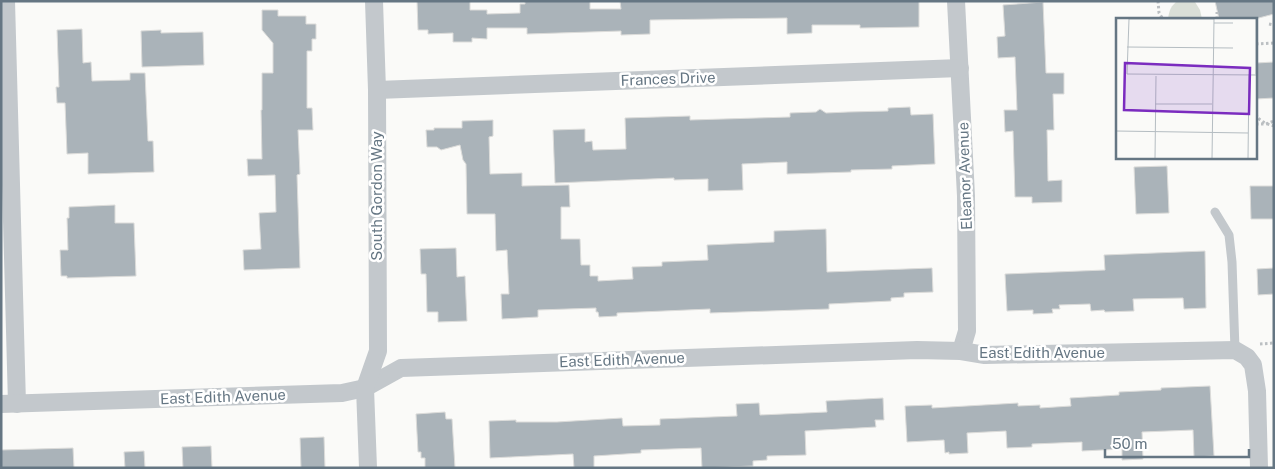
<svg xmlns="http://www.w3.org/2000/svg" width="1275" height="469" font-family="'Public Sans',sans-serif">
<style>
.green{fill:#dadfd7}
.building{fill:#aab3b9;stroke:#dcdcda}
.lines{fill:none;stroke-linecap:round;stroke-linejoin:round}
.path{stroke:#bbbfc2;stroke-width:3;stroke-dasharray:2.5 2.5;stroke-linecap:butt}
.lane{stroke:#c3c8cc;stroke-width:9}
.street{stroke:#c3c8cc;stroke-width:18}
.labels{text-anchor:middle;stroke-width:5;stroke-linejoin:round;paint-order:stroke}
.street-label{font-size:15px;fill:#657683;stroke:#fff}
.inset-road{fill:none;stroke:#b5bdc2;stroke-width:1}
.view{fill:#7b2cbf;fill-opacity:0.15;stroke:#7b2cbf;stroke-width:2.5}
.inset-edge{fill:none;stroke:#657683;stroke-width:2.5}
</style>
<rect width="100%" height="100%" fill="#fafaf8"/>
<path class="green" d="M1178,1L1195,2L1200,10L1202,19H1168C1169,11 1171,5 1178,1Z"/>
<g class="building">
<path d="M417,1H470V10H487V14L520,13V4H525V1H590V9H621L620,1H919V27L860,28V25H812V33L787,34V18L650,20V34L621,35V31L527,34V28H487V39L472,38V42H453V33L428,34V30H418Z"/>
<path d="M1215,1H1274V14L1255,19H1219Z"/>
<path d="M1043,2L1046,73H1064V94H1053L1054,130H1047L1048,181L1062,180V202L1032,203V197H1015L1013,131L1005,132L1004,110H1017L1015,57L998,58L997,37L1005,36L1003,5Z"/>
<path d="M262,10H278V16H306V24H316V39H312V51H307V108H312L313,130H298L300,174L297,175L300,268L244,270L243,250L261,249L259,213L276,212L275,175L248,176L247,159H262L261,110H262V73H273V43L262,30Z"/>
<path d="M82,29L83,63L91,62L92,81L130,80V73H145L148,141H153L154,172L88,174V153L67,154L65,103H57L56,87H59L57,30Z"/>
<path d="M161,30V33L203,32L204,65L142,67L141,31Z"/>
<path d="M1274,62V98L1256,99V63Z"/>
<path d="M910,107L911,115L933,114L935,164L892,166V169L851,170V172L787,174V162L742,164L743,190L708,191V179L674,180V178L555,183L553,130L585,129V142L592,141L593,150L626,149L625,118L690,116V120L790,117V113L816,112L820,109L826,113L848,112L888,111V108Z"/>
<path d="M493,120V136L489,137L490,174L522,173V186L569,185L570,207H561V239H580L581,265H590V276H598V281L633,279L632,267L662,266V262L708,260L707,245L774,242V231L826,229L827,272L932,268L933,292L904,293V297L891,298V301L829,304V309L710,313V309L617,313V316L599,317L598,312H596V308L538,310V317L502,319L501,294H509L507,250L496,251L495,214H467L466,164L463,160L460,145L441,150L437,147H427L426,130H434V128H462V121Z"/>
<path d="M1167,166L1169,213L1136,214L1134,167Z"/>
<path d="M1250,186H1274V219H1251Z"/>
<path d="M115,205V223H134L136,276L67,278V276H61L60,250H68L67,218H69V207Z"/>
<path d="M456,248L457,277L465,276L467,321L438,322V312H427L426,274H421L420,249Z"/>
<path d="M1205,251L1206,308L1184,309L1183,298L1133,299L1134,311L1105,312L1104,310L1091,311L1090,304L1059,305L1060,309H1052L1053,313L1033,314V310L1007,311L1005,274L1105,270L1104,255Z"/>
<path d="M1274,268V294L1258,295L1257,269Z"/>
<path d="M1210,386L1214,456L1194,457L1193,430L1142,432L1143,459L1122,460V449L1082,451V442L1032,444V447L1007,448L1006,431L967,433L968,453L949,454V452L945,453L944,440L907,442L905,406L932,405V408L1018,403V406L1040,405V408L1071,406L1070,398L1119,395V392L1161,390V388Z"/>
<path d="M883,398L884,420H875L876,427L805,431L806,455L767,456V460L753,461V466L702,468L701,448L641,450V453L594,456V468H574L573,454L490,458L489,421L516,420V422H557L622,418L623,426L660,425V419L737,416L736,404L759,403L760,415L827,412L826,401Z"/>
<path d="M445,412L446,419H452L455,468H425V458H421V452H418L416,414Z"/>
<path d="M324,437L325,468H301L300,438Z"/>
<path d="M211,446L212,468H183L182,447Z"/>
<path d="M73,448L74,468H1V450Z"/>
<path d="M144,451L145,468H125L124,452Z"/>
</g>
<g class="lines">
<g class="path">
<path d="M1158,1L1159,13L1163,19"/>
<path d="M1217,19V12"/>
<path d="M1269,24L1274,25"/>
<path d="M1256,44L1274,43"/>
<path d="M1256,114C1258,121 1267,124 1274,126"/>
<path d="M1256,124H1266L1274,121"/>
<path d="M1260,344L1274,343"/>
</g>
<path class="lane" d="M1215,212L1229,235L1232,262L1235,350"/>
<g class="street">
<path d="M6,1L17,404"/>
<path d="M956,1L966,196L967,331L961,351"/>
<path d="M377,90L960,68"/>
<path d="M1,404L342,393L365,388L401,368L917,350L961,351L985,355L1235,350L1247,357L1253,365L1257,391L1259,468"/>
<path d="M368,468L365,388L378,351L377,90L374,1"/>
</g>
</g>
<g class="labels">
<g class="street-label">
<text transform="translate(668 79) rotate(-2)" y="5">Frances Drive</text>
<text transform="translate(965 176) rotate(-92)" y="5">Eleanor Avenue</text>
<text transform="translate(377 196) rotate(-90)" y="5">South Gordon Way</text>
<text x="1042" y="358">East Edith Avenue</text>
<text transform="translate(622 360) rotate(-2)" y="5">East Edith Avenue</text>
<text transform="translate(223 397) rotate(-2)" y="5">East Edith Avenue</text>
</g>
</g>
<g transform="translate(1116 18)">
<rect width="141" height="141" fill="#fafaf8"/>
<path class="inset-road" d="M98,1H13L11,56L142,57M98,5H117M11,29L117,30M140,56V0M39,86H96M0,113L132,115M39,141L40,58M96,141L98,1M132,141L133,56"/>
<path class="view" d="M9,45L134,50L133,96L8,92Z"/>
<rect width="141" height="141" class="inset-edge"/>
</g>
<rect width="1275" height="469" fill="none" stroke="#657683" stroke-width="5"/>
<path d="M1105 449v8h144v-8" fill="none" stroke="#657683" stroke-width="2.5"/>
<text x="1112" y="449" font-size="15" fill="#657683" stroke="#ffffff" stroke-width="4" paint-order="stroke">50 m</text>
</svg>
